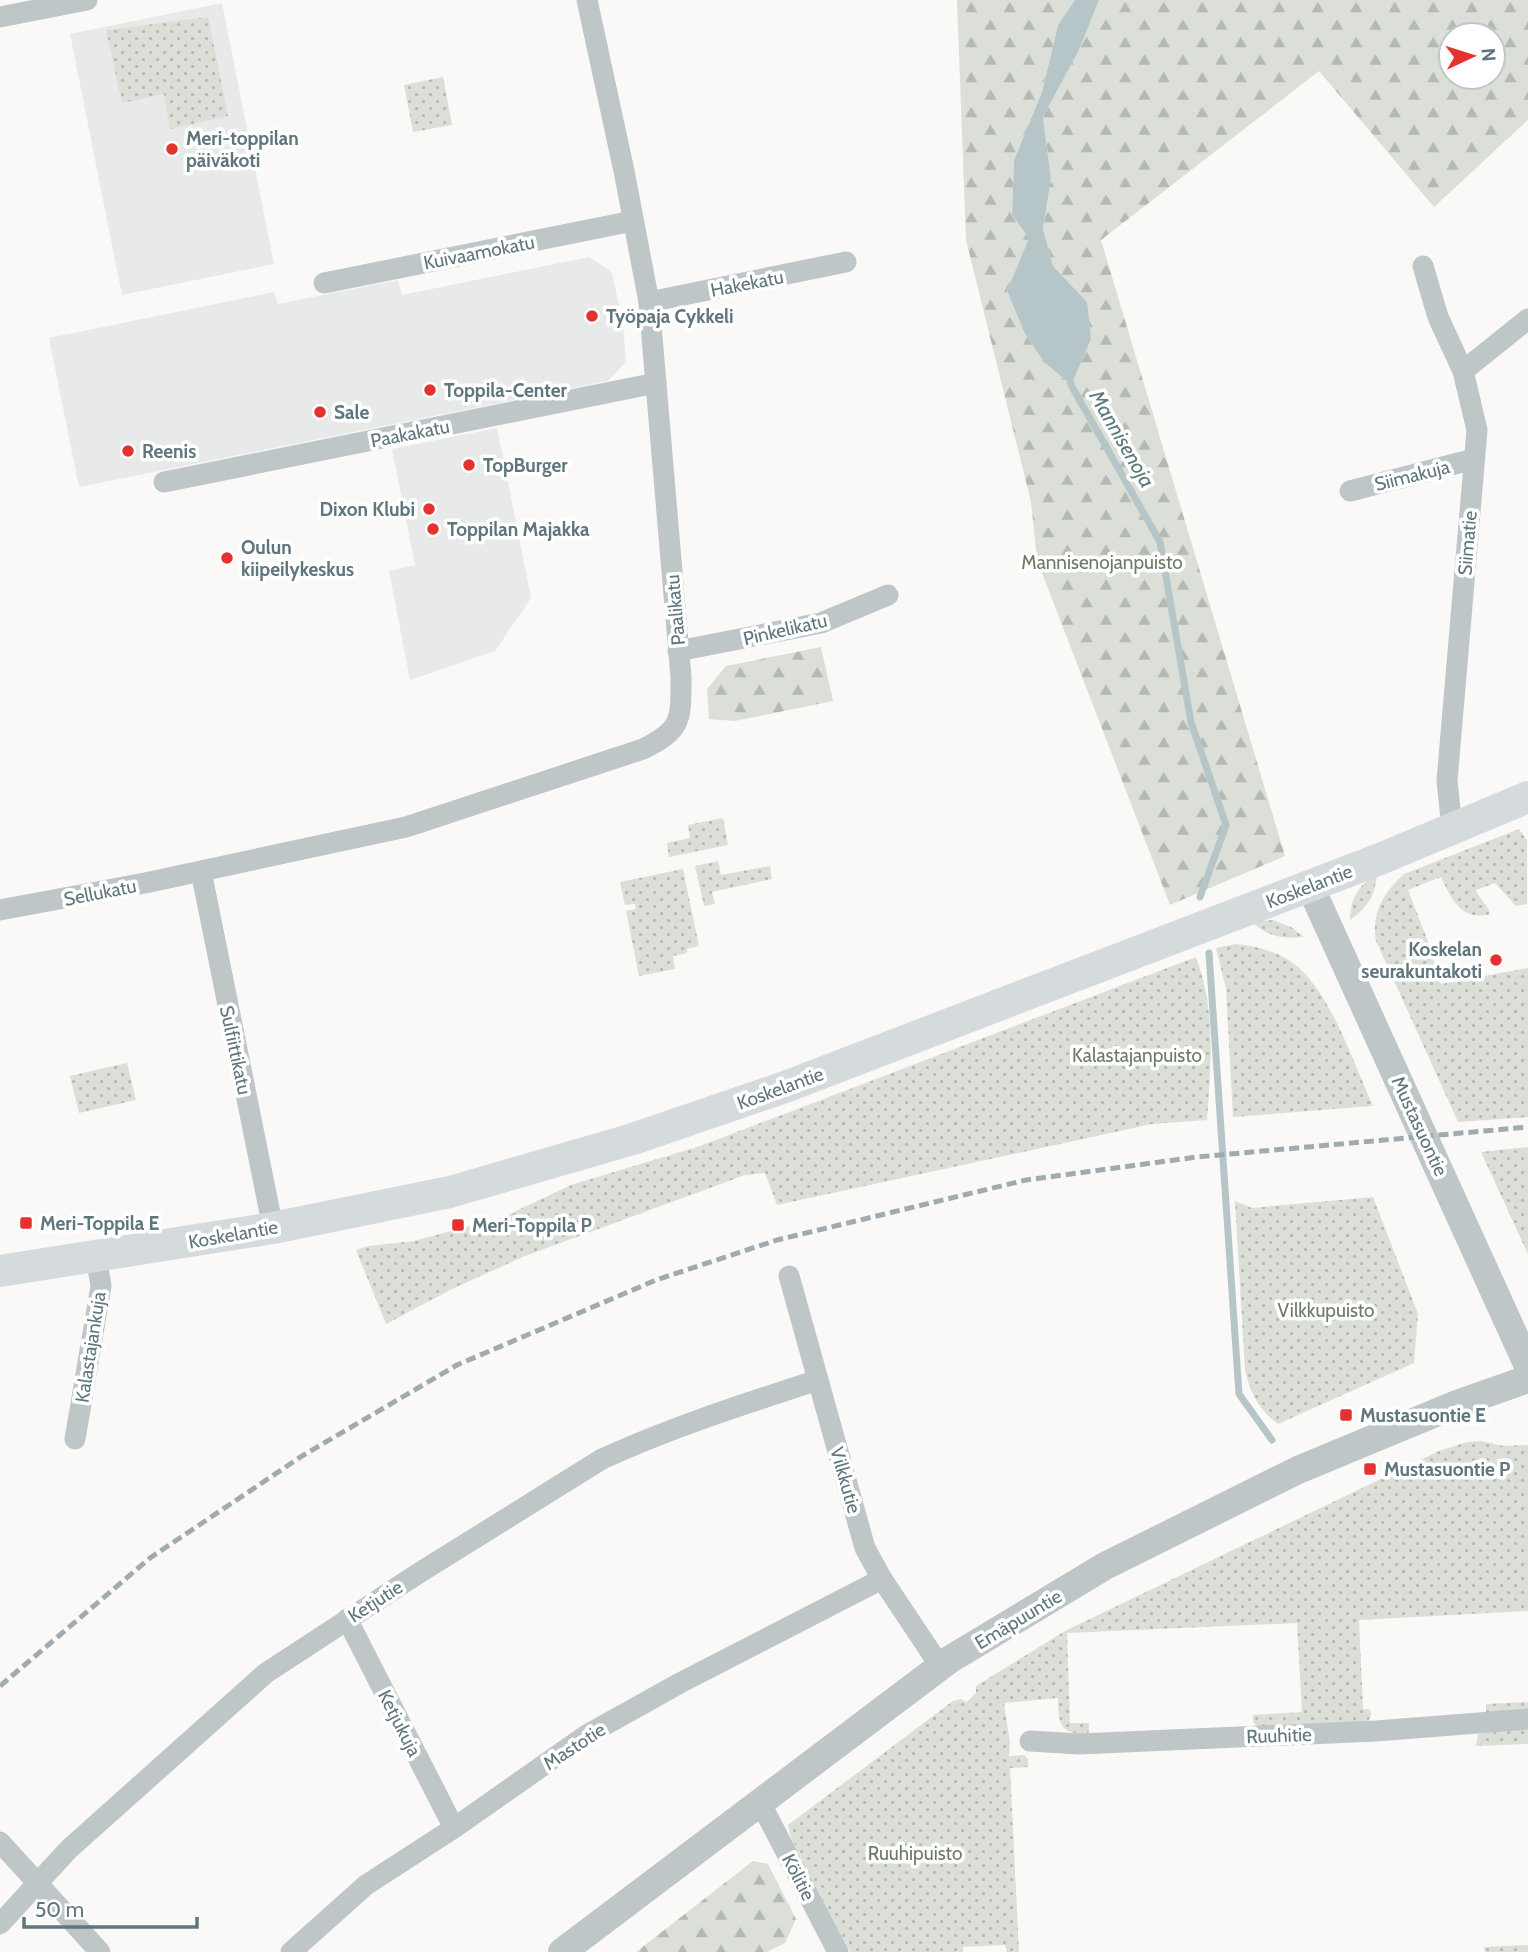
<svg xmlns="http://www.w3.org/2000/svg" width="1528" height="1952" font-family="Cabin,sans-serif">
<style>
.built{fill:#e8e9e9}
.green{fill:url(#green-dots)}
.forest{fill:url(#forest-firs);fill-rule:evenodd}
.water{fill:#b6c6c8}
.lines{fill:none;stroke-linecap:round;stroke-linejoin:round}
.stream{stroke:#b6c6c8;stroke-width:7}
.minor{stroke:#bec6c8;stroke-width:21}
.tertiary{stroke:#bec6c8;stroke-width:28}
.secondary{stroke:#d5dbdd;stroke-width:32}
.rail{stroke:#a0abaf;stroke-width:5;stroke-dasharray:10 5;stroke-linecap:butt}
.poi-dot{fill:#e4332e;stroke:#fff;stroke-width:2.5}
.labels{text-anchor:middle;stroke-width:7;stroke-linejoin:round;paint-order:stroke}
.poi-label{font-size:19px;font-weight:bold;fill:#60767d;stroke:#fff;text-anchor:start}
.street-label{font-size:19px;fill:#60767d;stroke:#fff}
.park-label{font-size:19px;fill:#6d7a64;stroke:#fff}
.water-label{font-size:21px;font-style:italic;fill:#607a7c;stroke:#fff}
</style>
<defs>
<pattern id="green-dots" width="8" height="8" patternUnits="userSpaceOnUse" patternTransform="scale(1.75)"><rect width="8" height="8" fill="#dbdfd7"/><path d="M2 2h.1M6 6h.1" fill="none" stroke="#b5b9b4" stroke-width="1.8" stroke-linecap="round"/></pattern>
<pattern id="forest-firs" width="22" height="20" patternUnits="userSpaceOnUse" patternTransform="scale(1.75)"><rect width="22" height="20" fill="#dbdfd7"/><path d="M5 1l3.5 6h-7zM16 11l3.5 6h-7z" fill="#b5b9b4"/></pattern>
</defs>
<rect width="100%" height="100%" fill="#faf9f8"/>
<g class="built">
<path d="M222,3L274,264L122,295L70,34Z"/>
<path d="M589,257L612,272L623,325L626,362L608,381L79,487L49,338L274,292L278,304L398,280L402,295Z"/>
<path d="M497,428L531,598L495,651L410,680L389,571L415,565L392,449Z"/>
</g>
<g class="green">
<path d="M208,17L228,116L170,129L164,94L122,103L106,30Z"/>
<path d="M443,77L452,125L413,132L404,85Z"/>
<path d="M723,818L728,845L669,857L667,843L690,838L688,825Z"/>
<path d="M1519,829L1527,840V904L1516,906L1495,883L1476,890C1480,900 1487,903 1490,914C1461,922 1451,898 1441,877L1408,890L1427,939L1441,984L1528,968V1117L1458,1122L1376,941C1371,913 1384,892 1404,874Z"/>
<path d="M718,861L721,875L770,866L772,879L712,892L715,904L704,906L695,866Z"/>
<path d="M683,869L699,946L687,949V953L673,956L675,969L639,976L626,911L636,909L635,904L625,905L620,882Z"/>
<path d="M1377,874C1375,896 1368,907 1350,920C1350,899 1359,884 1377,874Z"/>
<path d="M1273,920L1291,927L1304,937C1282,939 1268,937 1252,922Z"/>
<path d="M1236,944C1257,946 1280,952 1297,966C1333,998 1353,1062 1373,1106L1233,1117L1226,988L1216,948Z"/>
<path d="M1196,957C1216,1010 1211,1064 1207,1120L1152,1124L777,1205L765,1173L745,1175L525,1256L452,1289L386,1324L356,1250L368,1246L414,1241L503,1217L571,1185L700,1146Z"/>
<path d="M127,1063L136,1100L79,1113L70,1076Z"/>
<path d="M1528,1147V1254L1481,1152Z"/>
<path d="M1373,1197L1418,1314L1414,1363L1278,1424C1259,1410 1250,1393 1245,1370L1235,1201L1252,1208Z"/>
<path d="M1480,1441L1504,1446L1528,1445V1611L1359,1620L1363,1709H1370L1371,1715L1368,1722L1258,1727L1253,1722V1715L1302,1712L1297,1623L1067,1633L1070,1723H1089V1732L1085,1735C1058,1732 1059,1723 1058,1698L1004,1703L1010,1743L1009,1756L1024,1755L1028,1759V1767L1010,1768L1019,1952H1007L1005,1945L963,1947V1952H850L791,1838L788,1825L953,1701L961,1699L967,1702L976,1693V1686L1065,1631L1439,1451L1467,1442Z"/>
<path d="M1528,1702V1710L1486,1714V1704Z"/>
<path d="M1528,1728V1744L1476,1746L1478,1734Z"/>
<path d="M1528,1945V1952H1485L1484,1947Z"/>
</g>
<g class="forest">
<path d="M957,0H1075L1058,25L1042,92L1014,160L1012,215L1029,238L1007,291L1025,334L1044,362L1071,385L1087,302L1053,266L1043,229L1051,179L1043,117L1079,50L1099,0H1528V120L1434,207L1319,71L1101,240L1285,856L1170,905L1037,560L1031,502L966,240ZM1451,35H1493V77H1451Z"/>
<path d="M821,647L833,701L735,721L709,719L707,689L726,666Z"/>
<path d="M753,1861L768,1864L796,1919L785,1943L767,1952H636Z"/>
</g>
<path class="water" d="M1075,0H1099L1079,50L1043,117L1051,179L1043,229L1053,266L1087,302L1091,339L1071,385L1044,362L1025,334L1007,291L1029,238L1012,215L1014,160L1042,92L1058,25Z"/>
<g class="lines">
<g class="stream">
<path d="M1069,376L1071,385L1160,542L1191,722L1226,825L1200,897"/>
<path d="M1209,953L1239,1394L1272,1440"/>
</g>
<g class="minor">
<path d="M0,17L87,0"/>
<path d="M1423,266L1438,317L1463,371L1477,430L1447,781L1452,828"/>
<path d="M324,283L633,221"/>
<path d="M649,302L846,262"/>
<path d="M1463,371L1528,319"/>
<path d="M164,482L656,383"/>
<path d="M1350,491L1474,459"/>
<path d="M678,651L821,623L888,595"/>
<path d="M201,871L273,1228"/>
<path d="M0,910L145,883L406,827L643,749C683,730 681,718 681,677L649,302L624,171L587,0"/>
<path d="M789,1276L865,1548L882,1579L940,1666"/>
<path d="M75,1439L101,1286L96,1256"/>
<path d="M347,1619L454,1828"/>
<path d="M1030,1741L1079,1744L1376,1731L1528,1719"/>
<path d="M760,1802L838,1952"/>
<path d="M0,1842L100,1952"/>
<path d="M0,1924L69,1849L266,1673L419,1573L602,1459C672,1427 744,1404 818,1380"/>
<path d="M291,1952L366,1885L454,1828L585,1736L680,1683L882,1579"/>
</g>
<g class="tertiary">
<path d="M1310,886L1528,1366"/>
<path d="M562,1952L949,1660L1105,1566L1298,1470L1457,1404L1528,1379"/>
</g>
<path class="secondary" d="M0,1271L273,1228L450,1192L633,1139L785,1087L1380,859L1528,797"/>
<path class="rail" d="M0,1686L150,1558L302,1456L457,1365L656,1280L777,1240L1026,1180L1197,1157L1528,1127"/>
</g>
<g class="poi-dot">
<circle cx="172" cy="149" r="7"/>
<circle cx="592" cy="316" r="7"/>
<circle cx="430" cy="390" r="7"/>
<circle cx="320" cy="412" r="7"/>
<circle cx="128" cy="451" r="7"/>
<circle cx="469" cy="465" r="7"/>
<circle cx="429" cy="509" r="7"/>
<circle cx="433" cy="529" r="7"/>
<circle cx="227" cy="558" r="7"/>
<circle cx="1496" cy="960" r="7"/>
<rect x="19" y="1216" width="14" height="14" rx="3.5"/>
<rect x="451" y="1218" width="14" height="14" rx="3.5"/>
<rect x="1339" y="1408" width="14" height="14" rx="3.5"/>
<rect x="1363" y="1462" width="14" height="14" rx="3.5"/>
</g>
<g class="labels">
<g class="poi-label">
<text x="186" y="145">Meri-toppilan<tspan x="186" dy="22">päiväkoti</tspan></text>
<text x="606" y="323">Työpaja Cykkeli</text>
<text x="444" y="397">Toppila-Center</text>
<text x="334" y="419">Sale</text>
<text x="142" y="458">Reenis</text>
<text x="483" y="472">TopBurger</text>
<text x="415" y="516" text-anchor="end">Dixon Klubi</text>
<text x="447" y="536">Toppilan Majakka</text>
<text x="241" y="554">Oulun<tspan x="241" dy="22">kiipeilykeskus</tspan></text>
<text x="1482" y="956" text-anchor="end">Koskelan<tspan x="1482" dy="22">seurakuntakoti</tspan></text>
<text x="40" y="1230">Meri-Toppila E</text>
<text x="472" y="1232">Meri-Toppila P</text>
<text x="1360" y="1422">Mustasuontie E</text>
<text x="1384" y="1476">Mustasuontie P</text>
</g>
<g class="street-label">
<text transform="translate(479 252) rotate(-11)" y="7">Kuivaamokatu</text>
<text transform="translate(747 283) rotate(-11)" y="7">Hakekatu</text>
<text transform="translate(410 433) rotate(-11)" y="7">Paakakatu</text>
<text transform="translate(1412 475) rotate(-14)" y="7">Siimakuja</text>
<text transform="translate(1467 543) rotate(-85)" y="7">Siimatie</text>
<text transform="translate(675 610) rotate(-95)" y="7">Paalikatu</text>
<text transform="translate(785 629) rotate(-13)" y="7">Pinkelikatu</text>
<text transform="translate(1309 886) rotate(-21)" y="7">Koskelantie</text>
<text transform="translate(100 892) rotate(-11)" y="7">Sellukatu</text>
<text transform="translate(236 1050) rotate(78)" y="7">Sulfiittikatu</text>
<text transform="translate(780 1088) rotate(-20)" y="7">Koskelantie</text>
<text transform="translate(1420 1126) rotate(65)" y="7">Mustasuontie</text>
<text transform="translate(233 1234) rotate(-10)" y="7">Koskelantie</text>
<text transform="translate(90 1347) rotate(-81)" y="7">Kalastajankuja</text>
<text transform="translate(846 1480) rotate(74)" y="7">Vilkkutie</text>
<text transform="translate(375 1601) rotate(-33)" y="7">Ketjutie</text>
<text transform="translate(1018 1619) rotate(-31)" y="7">Emäpuuntie</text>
<text transform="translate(400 1723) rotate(63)" y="7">Ketjukuja</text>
<text transform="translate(1279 1735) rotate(-2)" y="7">Ruuhitie</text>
<text transform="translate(574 1746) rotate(-33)" y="7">Mastotie</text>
<text transform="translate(799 1877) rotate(63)" y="7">Kölitie</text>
</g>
<g class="park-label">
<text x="1102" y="569">Mannisenojanpuisto</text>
<text x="1137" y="1062">Kalastajanpuisto</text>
<text x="1326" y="1317">Vilkkupuisto</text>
<text x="915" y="1860">Ruuhipuisto</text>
</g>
<g class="water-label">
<text transform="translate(1122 439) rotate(60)" y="7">Mannisenoja</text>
</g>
</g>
<g transform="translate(1472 56) rotate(86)"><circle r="33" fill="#ffffff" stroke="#bfc8cb" stroke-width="2"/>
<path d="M0-5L12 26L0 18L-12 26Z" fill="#e4332e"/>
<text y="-10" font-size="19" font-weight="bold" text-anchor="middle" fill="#60767d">N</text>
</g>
<path d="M24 1917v10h173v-10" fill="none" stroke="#60767d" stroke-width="3.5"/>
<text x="35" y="1917" font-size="21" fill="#60767d" stroke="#ffffff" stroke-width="5" paint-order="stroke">50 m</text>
</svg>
